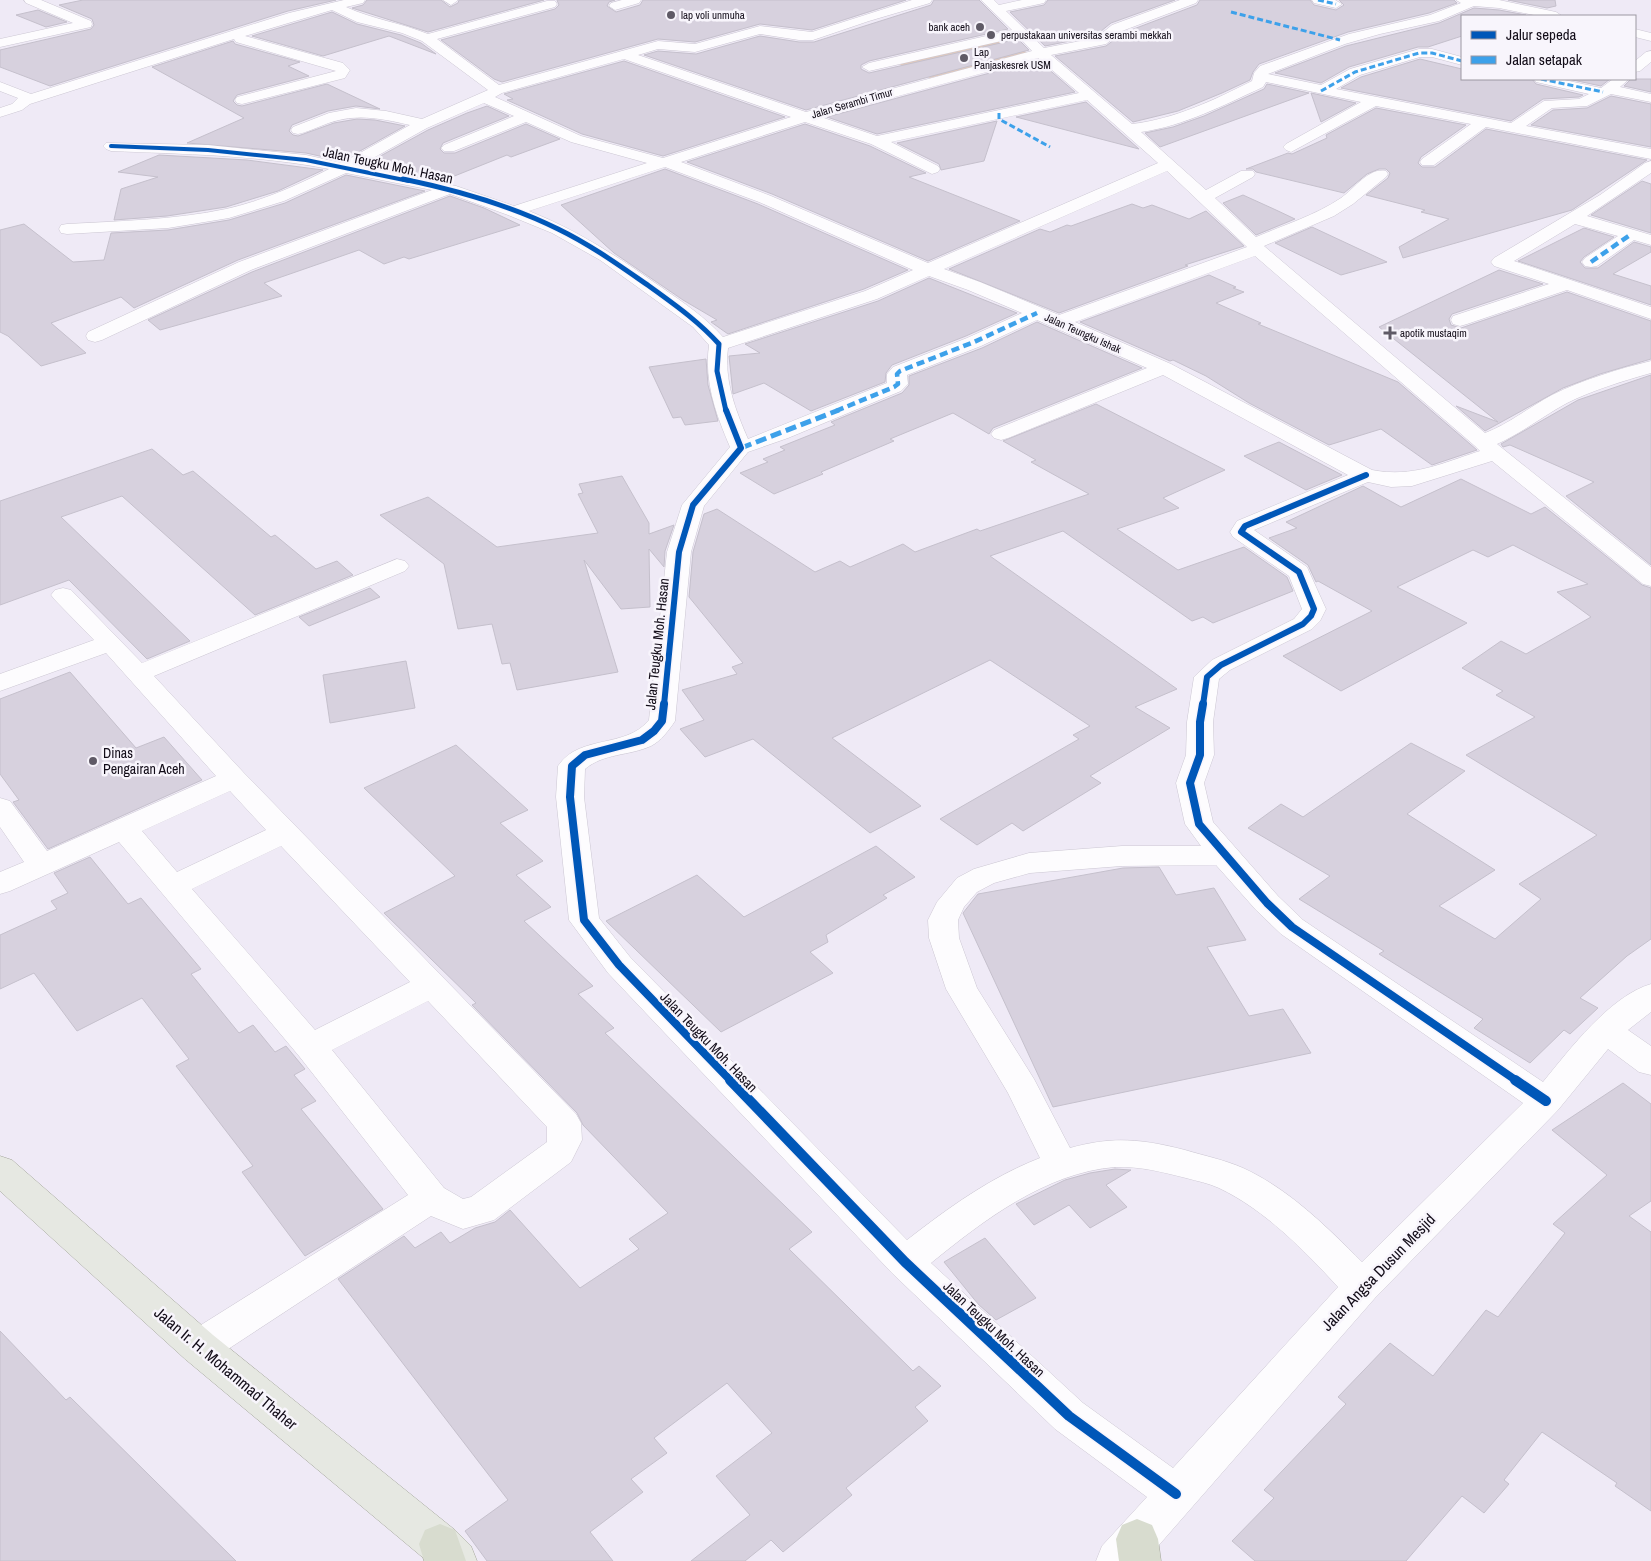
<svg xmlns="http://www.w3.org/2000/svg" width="1651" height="1561" font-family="'Archivo Narrow',sans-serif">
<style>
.green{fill:#e3cbbd}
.building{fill:#d7d1de;stroke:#c5c0cc}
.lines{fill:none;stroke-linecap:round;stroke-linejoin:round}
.minor-casing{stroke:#ccc7d3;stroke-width:1}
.major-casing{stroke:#a4a69c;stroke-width:1}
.highway-casing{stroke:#a4a69c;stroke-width:1}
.minor{fill:#fdfcfe;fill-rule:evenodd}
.major{fill:#e6e8e2;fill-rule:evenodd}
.highway{fill:#d8dccf;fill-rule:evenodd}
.quiet-far2{stroke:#3da1ea;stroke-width:3;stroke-dasharray:6 3;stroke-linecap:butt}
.quiet-far1{stroke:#3da1ea;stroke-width:4.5;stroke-dasharray:8 4.5;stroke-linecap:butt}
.quiet{stroke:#3da1ea;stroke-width:5;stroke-dasharray:11 5;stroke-linecap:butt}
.cycleway-far4-casing{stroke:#f8f5fc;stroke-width:5.5}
.cycleway-far3-casing{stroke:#f8f5fc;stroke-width:7}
.cycleway-far2-casing{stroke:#f8f5fc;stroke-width:9}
.cycleway-far1-casing{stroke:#f8f5fc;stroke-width:11}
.cycleway-casing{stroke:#f8f5fc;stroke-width:13}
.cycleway-far4{stroke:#0057b8;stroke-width:4}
.cycleway-far3{stroke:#0057b8;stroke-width:5}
.cycleway-far2{stroke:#0057b8;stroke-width:6}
.cycleway-far1{stroke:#0057b8;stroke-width:8}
.cycleway{stroke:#0057b8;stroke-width:10}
.poi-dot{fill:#5f5a66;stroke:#f8f5fc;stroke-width:2}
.labels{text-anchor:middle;stroke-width:5;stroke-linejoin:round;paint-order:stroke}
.far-poi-label{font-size:11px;fill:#120c18;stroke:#f8f5fc;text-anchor:start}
.far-street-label{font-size:11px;fill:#120c18;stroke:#f8f5fc}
.street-label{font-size:14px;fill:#120c18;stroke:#f8f5fc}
.poi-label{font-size:14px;fill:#120c18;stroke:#f8f5fc;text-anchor:start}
.near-street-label{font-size:16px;fill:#120c18;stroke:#f8f5fc}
</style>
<rect width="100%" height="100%" fill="#efeaf6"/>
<path class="green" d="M998,40L1029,53L930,78L897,63Z"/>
<g class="building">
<path d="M83,0H336L288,11L50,86L0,67V50L91,29L94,25L92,19L59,5Z"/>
<path d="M367,0H441L450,7L458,3L459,0H544L428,32L352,8L363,5Z"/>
<path d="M557,0H615L609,2L607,6L616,12L640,5L643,0H906L812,30L760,24L695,42L658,39L502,82L494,79L441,40L555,9L559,5Z"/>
<path d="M934,0H979L1008,29L869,61L861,65V69L869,73L1018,39L1029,50L806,110L644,55L658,51L696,54L760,36L799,42H814L931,5Z"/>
<path d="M1048,0H1175L1111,23L1095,36L1045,46L1010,12L1044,5Z"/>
<path d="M1200,0H1310L1314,5L1336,10L1344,5L1339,0H1454L1457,3L1429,13L1348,32L1259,64L1253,72L1250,80L1222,93L1178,111L1133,122L1055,56L1106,46L1123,33L1197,5Z"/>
<path d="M1508,0H1555L1556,6L1547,8Z"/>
<path d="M1474,8L1499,10L1526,15L1462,16V36L1428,47H1418L1349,67L1321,83L1275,73L1346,46L1439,23Z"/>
<path d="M38,10L67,22L46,27L16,15Z"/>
<path d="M332,12L357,24L401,35L421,43L436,54L389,36L323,56L252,36Z"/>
<path d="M233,41L235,44L300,62L288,66L309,76L237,95L233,101L237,105L242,106L327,84L380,109L356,106L328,111L292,125L289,131L293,135L298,136L334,123L357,119L375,120L405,126L342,161L306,153L187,143L244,118L152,67Z"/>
<path d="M1420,59L1462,69V79H1532L1536,84L1583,95L1579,97L1543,99L1511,121L1341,88L1361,77Z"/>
<path d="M1038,60L1075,92L877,134L827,117Z"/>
<path d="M624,61L785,117L663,156L582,134L507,100L513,99L504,94Z"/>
<path d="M1568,79H1610L1601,86Z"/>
<path d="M1631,79H1651V92L1624,86Z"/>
<path d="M1267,84L1309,93L1160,147L1145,133L1173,127L1204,116L1264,89Z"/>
<path d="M1311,93L1356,103L1321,122Z"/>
<path d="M1611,96L1651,104V147L1531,125L1553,110L1587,108Z"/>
<path d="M1086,102L1139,149L1016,117Z"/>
<path d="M487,106L509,116L443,143L440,149L444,153H455L526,124L560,139L511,157L507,155L442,181L364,165L428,130L467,113Z"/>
<path d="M1376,108L1466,125L1421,157L1418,163L1422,167H1435L1486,129L1647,160L1572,210L1403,258L1399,247L1449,219L1421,212L1425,210L1366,195L1388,178L1390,173L1386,169H1379L1367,174L1344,193L1256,172L1253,169H1246L1288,153L1292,154L1327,138L1326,135Z"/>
<path d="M997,121L984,161L941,170L939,164L897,143Z"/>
<path d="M805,124L870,146L926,173L909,177L1020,221L928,261L772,194L687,162Z"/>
<path d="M159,155L247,160L323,170L278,191L226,207L167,216L114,220L121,189L158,177L118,172Z"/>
<path d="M665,169L758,204L908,270L864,289L728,334L711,322L717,320L683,300L614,253L561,205Z"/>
<path d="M346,175L425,191L238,260L134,308L121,297L51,323L86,353L41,366L8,336L0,332V230L24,224L73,262L104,260L111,233L168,230L229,220L285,203Z"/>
<path d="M1642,181L1651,184V233L1591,215Z"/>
<path d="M1243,195L1276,210L1295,219L1256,235L1223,203Z"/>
<path d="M450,196L484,208L520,225L409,259L404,257L384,264L359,250L264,283L282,296L160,330L148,320L252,272Z"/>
<path d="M1132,204L1143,208L1152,205L1189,219L1206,211L1244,246L1185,265L1188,266L1059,313L949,269L1040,229L1050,232L1067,225L1071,226Z"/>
<path d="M1312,227L1387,262L1341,275L1275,243Z"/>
<path d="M1584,228L1614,237L1584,257L1580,262L1585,268H1598L1634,242L1651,247V252L1613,274L1651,286V305L1518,261Z"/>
<path d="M1499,270L1543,284L1452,314L1449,319L1451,325L1461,328L1567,292L1651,321V359L1600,374L1563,388L1485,431L1456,406L1498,422L1379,327Z"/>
<path d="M1209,275L1236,287L1233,288L1244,292L1216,303L1261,323L1258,324L1398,382L1477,450L1432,465L1381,429L1329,445L1249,403L1206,376L1173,360L1170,361L1080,322Z"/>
<path d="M929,278L1017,313L966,336L892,365L886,373L885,382L811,411L764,383L733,394L729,356L760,353L745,344L878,301Z"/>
<path d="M1037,322L1142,368L993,428L989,434L953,413L890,439L894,441L821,472L823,474L774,494L740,473L768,462L763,459L785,450L780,447L835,425L831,422L902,393L909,385V376L982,348Z"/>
<path d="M706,359L708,385L718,421L685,425L681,417L673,418L649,367Z"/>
<path d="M1651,375V565L1566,496L1594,482L1510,445L1503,447L1501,444L1578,400Z"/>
<path d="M1096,404L1225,470L1163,498L1179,508L1117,529L1178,570L1244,547L1287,577L1293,591L1213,623L1203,617L1192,621L1063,531L990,556L1177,689L1135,707L1170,728L1090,776L1101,783L1023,831L1012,823L977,845L940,819L1079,739L1073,735L1090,726L990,660L832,738L921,806L870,833L753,739L705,757L680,729L704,720L682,690L737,674L732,667L743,663L689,597L693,552L704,514L717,509L815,572L840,561L850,567L903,544L915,552L977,529L980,531L1089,494L1031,462L1036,460L1003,441Z"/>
<path d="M1279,442L1342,475L1306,490L1244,456Z"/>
<path d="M152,449L183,475L193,471L271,537L275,535L316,569L337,561L353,575L255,615L122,496L61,517L190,641L147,659L69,580L0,605V501Z"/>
<path d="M622,476L649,523V534L674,525L665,551L664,567L649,549L650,607L621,609L584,560L618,672L517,690L510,663L502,664L492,624L458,629L444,564L380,515L428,497L497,547L598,533L578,494L583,493L579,484Z"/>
<path d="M1461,479L1531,514L1545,507L1642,585L1651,588V939L1627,956L1580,998L1598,1008L1570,1034L1564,1030L1530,1063L1474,1028L1483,1019L1379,954L1384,951L1299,899L1330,876L1248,828L1281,804L1303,817L1411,743L1465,771L1407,814L1495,870L1439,906L1495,939L1541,899L1519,884L1597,835L1466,755L1535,717L1496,695L1503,691L1462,668L1501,641L1526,654L1591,617L1557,592L1588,584L1513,545L1488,557L1473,550L1397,587L1467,623L1341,691L1283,656L1372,611L1318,581L1316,582L1308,565L1269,538L1297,528L1286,522L1363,486L1401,507Z"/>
<path d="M370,588L380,597L309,626L299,617Z"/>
<path d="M406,661L415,708L330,723L323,675Z"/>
<path d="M70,672L136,748L164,737L202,780L48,849L13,802L19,800L0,774V699Z"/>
<path d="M456,745L528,810L500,823L543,861L516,875L551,907L524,921L593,986L578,994L614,1028L605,1033L812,1232L789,1249L913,1371L919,1366L941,1386L915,1407L928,1421L846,1488L852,1495L783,1552L771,1540L745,1561H691L750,1515L716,1476L772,1433L727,1383L654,1438L667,1453L631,1479L643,1492L590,1532L613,1561H487L465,1531L508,1500L338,1279L404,1236L415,1248L441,1232L450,1243L475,1228L495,1222L510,1210L580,1288L639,1249L629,1239L668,1213L583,1125L577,1113L472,1005L476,1003L384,913L455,876L364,788Z"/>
<path d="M876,846L915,877L883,895L887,898L826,935L828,942L810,952L833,973L721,1032L606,921L697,875L744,917Z"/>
<path d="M90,857L128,904L141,898L201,969L191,974L239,1033L253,1025L275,1052L286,1046L305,1069L294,1075L316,1101L301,1109L383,1209L305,1256L242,1172L253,1166L176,1066L189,1059L142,998L77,1031L34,973L0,989V935L57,909L51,901L68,893L54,873Z"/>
<path d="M1159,867L1176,895L1214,888L1246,940L1207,947L1249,1016L1283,1009L1311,1053L1053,1107L963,913L978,894L1123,868Z"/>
<path d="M1623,1083L1651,1104V1201L1629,1216L1651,1232V1511L1615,1486L1617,1483L1542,1432L1504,1480L1509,1484L1484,1513L1462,1496L1406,1561H1255L1232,1541L1274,1498L1264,1490L1346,1404L1338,1397L1390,1343L1433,1376L1486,1310L1498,1317L1565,1233L1553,1224L1607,1175L1552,1130Z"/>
<path d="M1115,1169L1131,1170L1106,1185L1127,1207L1090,1228L1069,1205L1034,1225L1016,1204L1065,1180L1090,1173Z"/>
<path d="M985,1238L1036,1298L996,1320L978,1304L944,1262Z"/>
<path d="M0,1331L66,1400L70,1397L236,1561H0Z"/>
</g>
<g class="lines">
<g class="minor-casing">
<g id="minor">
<path d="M24,0H41L91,21L92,24L91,27L0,47V39L73,23L26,3Z"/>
<path d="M344,0H365L363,3L346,7C372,19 401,23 428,34L547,1H555L557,4L555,7L437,39L499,85L658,41L695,44L760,26L812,32L912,0H932L930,3L869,21L813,40H799L760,34L695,52L658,49L638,55L806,112L1032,51L1019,37L869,71L862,67L869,63L1012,30L981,0H994L999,5L1022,0H1046L1044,3L1006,11L1044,48L1096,38L1112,25L1180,0H1198L1196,3L1122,31L1106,44L1051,55L1132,124C1175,119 1214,100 1252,81L1254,73L1260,66L1349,34L1430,15L1461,3L1456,0H1499L1556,12L1562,16H1539L1499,8L1474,6L1439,21L1380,34L1345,44L1268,74L1321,85L1350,69L1419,49H1432L1462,57V65L1432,57H1420L1360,75L1336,89L1511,123L1544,101L1579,99L1589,94L1536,82L1534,79H1560L1601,88L1613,79H1629L1620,87L1651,94V102L1611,94L1587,106L1552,108L1526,126L1651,149V159L1486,127L1434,165H1422L1420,162L1422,159L1471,124L1376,106L1291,152L1286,150L1283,147L1286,144L1361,102L1266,82L1263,87C1224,105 1184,126 1141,132L1206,190L1241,171H1253L1255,174L1253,177L1215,198L1256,237C1284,225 1316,215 1341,198C1354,189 1369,167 1386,171L1388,174L1386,177L1353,204L1334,216L1264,246L1485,433C1509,424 1529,407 1552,395C1582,380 1618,369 1651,361V373C1623,381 1593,390 1567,403C1543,416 1522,433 1497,444L1651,567V586L1643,584L1492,461L1412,486L1391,487L1368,482L1254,530L1307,567L1326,609L1320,621L1312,629L1230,670L1219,679L1213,722L1214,755L1204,783L1213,822L1278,896L1303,920L1543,1082C1570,1049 1610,996 1651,984V1012L1628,1030L1651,1046V1075L1639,1072L1608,1049L1558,1110L1375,1298L1145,1561H1096L1102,1546L1147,1497L1055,1429L892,1273L608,973L569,920L556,797L558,766C579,734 626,749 649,720L667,552L682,505L730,447C716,414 704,382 709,345L693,327L600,260L552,233L508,215L450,194L251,270L102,340L95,342L88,340L86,336L88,332L239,262L432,190L346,173L284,201L229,218L168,228L67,234L61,233L59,229L61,225L67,224C120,221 174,220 226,209C262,201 296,186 329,169C257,155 183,154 111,151L106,149L103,146L106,143L208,145L306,155L342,163L410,125C387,120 364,114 339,120C325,123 312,131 298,134L293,133L291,130L293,127L329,113L356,108L386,111L422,119L488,90L422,41L402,33L357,22L332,10L245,36L343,63L350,70L345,78L242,104L237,103L235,100L237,97L336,71L236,42L234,39L30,104L22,110L0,117V108L12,104L18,98L0,91V82L31,94L289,13ZM1038,58L1079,93L877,136L821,117ZM624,59L791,117L663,158L581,136L495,97L502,93ZM1087,100L1158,163L928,263L771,196L681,162L805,122L871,144L932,174L938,172L940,169L938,166L891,142ZM484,103L514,116L444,145L441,148L444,151H454L526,122L571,142L647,163L514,206L456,186L359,166L427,128ZM665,167L759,202L913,270L865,291L723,337C705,317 684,303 661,287C618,257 579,231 529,211ZM1167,171L1247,247L1059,315L980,282L944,269ZM1255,256L1475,446L1480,451C1442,463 1413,478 1372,470L1171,364L1075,322ZM929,276L968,290L1022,313L967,338L893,367L887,374V383L748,439C735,409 724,380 728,348L877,299ZM1037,320L1147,368L994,430L991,434L994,438L1001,440L1008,438L1163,375L1348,475L1237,521L1230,532L1233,537L1289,576L1302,609L1294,619L1212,660L1194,677L1187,722L1186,755L1176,783L1185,824L1201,846H1122L1029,853L974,869L957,878L937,902L928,920L929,938L946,989L1008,1093L1040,1158C991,1177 948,1208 907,1240L630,957L599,918L584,797L585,769C604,753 629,756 651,746C661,741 669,730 675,721L691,552L704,506L748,452L788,438L901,391L908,384L907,375L981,346ZM1216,865L1256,910L1281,934L1523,1103L1362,1262C1327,1227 1289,1189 1243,1168C1225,1160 1205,1156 1185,1150C1142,1139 1113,1136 1070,1148L1034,1079L977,988L959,938L958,920L964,907L977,892L994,883L1030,873L1122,866ZM1115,1167C1140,1166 1162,1172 1186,1178C1197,1181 1208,1183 1219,1188C1265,1210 1304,1250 1338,1287L1173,1468L1083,1403L931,1263C984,1220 1045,1173 1115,1167Z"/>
<path d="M443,0H457V1L451,5Z"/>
<path d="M622,0H641L639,3L615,10L609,6L611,3Z"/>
<path d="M1312,0H1335L1342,4L1336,8L1314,3Z"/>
<path d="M1635,29L1651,33V41L1635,37Z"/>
<path d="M1651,51V62L1640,71L1635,72V61L1646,52Z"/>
<path d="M1651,161V173L1587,216L1651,235V245L1634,240L1597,266L1591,267L1585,266L1582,262L1585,258L1618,236L1575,224L1514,261L1651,307V319L1567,290L1467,324L1460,326L1453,324L1451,320L1453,316L1549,284L1494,266L1491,262L1494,258L1600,195L1645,163Z"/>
<path d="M397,559L405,561L409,566L405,571L154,676L244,773L576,1114L581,1123L582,1140L571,1162L494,1220L463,1229L431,1216L213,1359L199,1364L185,1359L180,1347L185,1335L408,1195L299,1056L119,842L10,891L0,894V872L24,862L0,827V798L10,801L47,851L216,776L106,653L0,691V674L94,640L55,600L51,595L55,590L63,588L71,590L142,663ZM230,791L266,830L177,872L142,831ZM281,846L410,982L315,1030L192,889ZM428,1001L547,1127V1142L471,1197L463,1199L444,1188L332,1050Z"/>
</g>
</g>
<g class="major-casing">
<path id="major" d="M0,1156L12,1160L213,1335L455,1530L471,1546L477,1561H427L185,1359L0,1191Z"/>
</g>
<g class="highway-casing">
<g id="highway">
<path d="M1137,1519L1152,1525L1158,1539L1161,1561H1119L1116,1539L1122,1525Z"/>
<path d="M440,1524L455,1530L466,1561H424L419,1544L425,1530Z"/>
</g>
</g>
<use href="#minor" class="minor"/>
<use href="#major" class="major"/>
<use href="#highway" class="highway"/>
<g class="quiet-far2">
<path d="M1318,0L1336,4"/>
<path d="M1231,12L1340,40"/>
<path d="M1541,79L1603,92"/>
<path d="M1321,91L1355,72L1419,53H1432L1462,61"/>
<path d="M999,113V119L1050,147"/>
</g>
<g class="quiet-far1">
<path d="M1591,262L1630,235"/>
<path d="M836,411L894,387L898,384L897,374L900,371L974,342L1037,313"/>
</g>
<path class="quiet" d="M741,448L839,410"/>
<g class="cycleway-far4-casing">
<path id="cycleway-far4" d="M111,146L208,150L306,160L409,181"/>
</g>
<g class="cycleway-far3-casing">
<path id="cycleway-far3" d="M403,179C456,190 510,205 558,229C591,245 620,266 649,286C675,305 697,320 719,344L717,371L726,411"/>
</g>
<g class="cycleway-far2-casing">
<g id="cycleway-far2">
<path d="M664,705L679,552L693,505L741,448L726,410"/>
<path d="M1203,705L1207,677L1221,665L1303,624L1311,616L1314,609L1299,572L1241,532L1245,526L1366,475"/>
</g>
</g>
<g class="cycleway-far1-casing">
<g id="cycleway-far1">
<path d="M664,704L662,721L654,731L642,740L585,755L572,766L570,797L584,920L619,965L731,1081"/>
<path d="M1203,704L1200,722V755L1190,783L1199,824L1267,903L1292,927L1517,1081"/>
</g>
</g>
<g class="cycleway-casing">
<g id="cycleway">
<path d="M730,1080L905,1262L1069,1416L1176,1494"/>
<path d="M1515,1080L1546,1101"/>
</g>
</g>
<use href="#cycleway-far4" class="cycleway-far4"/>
<use href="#cycleway-far3" class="cycleway-far3"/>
<use href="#cycleway-far2" class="cycleway-far2"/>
<use href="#cycleway-far1" class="cycleway-far1"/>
<use href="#cycleway" class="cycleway"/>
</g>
<g class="poi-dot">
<circle cx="671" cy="15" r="5"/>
<circle cx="980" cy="27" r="5"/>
<circle cx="991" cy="35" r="5"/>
<circle cx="964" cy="58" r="5"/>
<path d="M1387.5 325.5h5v5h5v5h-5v5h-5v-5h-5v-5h5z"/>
<circle cx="93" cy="761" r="5"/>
</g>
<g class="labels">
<g class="far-poi-label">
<text x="681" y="19">lap voli unmuha</text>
<text x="970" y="31" text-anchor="end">bank aceh</text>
<text x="1001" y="39">perpustakaan universitas serambi mekkah</text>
<text x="974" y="56">Lap<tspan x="974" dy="13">Panjaskesrek USM</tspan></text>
<text x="1400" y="337">apotik mustaqim</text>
</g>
<g class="far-street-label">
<text transform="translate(852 103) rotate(-16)" y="4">Jalan Serambi Timur</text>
<text transform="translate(1083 333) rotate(24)" y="4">Jalan Teungku Ishak</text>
</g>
<g class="street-label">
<text transform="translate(388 165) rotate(12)" y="5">Jalan Teugku Moh. Hasan</text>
<text transform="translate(657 644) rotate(-84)" y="5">Jalan Teugku Moh. Hasan</text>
<text transform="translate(709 1042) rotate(46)" y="5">Jalan Teugku Moh. Hasan</text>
<text transform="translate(994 1329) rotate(43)" y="5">Jalan Teugku Moh. Hasan</text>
</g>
<g class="poi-label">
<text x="103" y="758">Dinas<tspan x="103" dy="16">Pengairan Aceh</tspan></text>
</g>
<g class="near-street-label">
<text transform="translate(1378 1272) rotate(-46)" y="6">Jalan Angsa Dusun Mesjid</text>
<text transform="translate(226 1368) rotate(40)" y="6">Jalan Ir. H. Mohammad Thaher</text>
</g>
</g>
<rect x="1461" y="15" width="175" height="65" fill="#f8f5fc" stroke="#9c98a1"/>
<rect x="1471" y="31" width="25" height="8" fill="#0057b8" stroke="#9c98a1"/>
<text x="1506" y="40" font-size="15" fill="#120c18">Jalur sepeda</text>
<rect x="1471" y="56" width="25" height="8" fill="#3da1ea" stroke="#9c98a1"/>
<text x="1506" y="65" font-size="15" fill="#120c18">Jalan setapak</text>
</svg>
